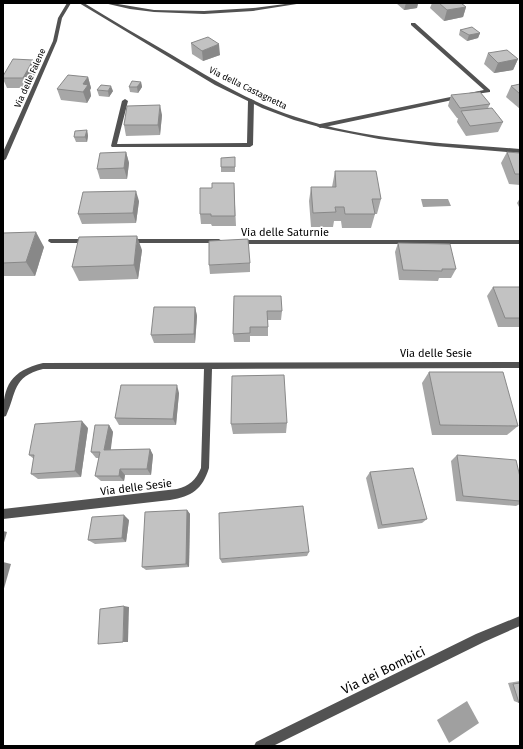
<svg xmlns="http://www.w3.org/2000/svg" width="523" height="749" font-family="'Fira Sans',sans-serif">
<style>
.water{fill:#a0a0a0}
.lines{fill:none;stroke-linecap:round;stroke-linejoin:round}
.service{fill:#525252;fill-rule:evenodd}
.minor{fill:#525252;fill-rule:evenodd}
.wall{fill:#a7a7a7}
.shaded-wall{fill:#888}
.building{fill:#c2c2c2;stroke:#888}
.labels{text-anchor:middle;stroke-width:3.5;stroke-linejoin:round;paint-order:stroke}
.far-street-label{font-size:9px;fill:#000;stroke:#fff}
.street-label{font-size:11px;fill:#000;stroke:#fff}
.near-street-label{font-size:13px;fill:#000;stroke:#fff}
</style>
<rect width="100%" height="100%" fill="#fff"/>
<g class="water">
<path d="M421,199H448L451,206L423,207Z"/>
<path d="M467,701L479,723L449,743L437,720Z"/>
</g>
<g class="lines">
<g class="service">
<path d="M411,23H415L490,90V92L469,95V93L484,90L411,25Z"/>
<path d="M460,95L462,96V98L320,128L317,126L320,124Z"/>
<path d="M125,99L128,101L117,144L247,143L248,101L251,99L254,101L253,145L250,147H112L111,146L122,101Z"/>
</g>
<g class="minor">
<path d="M67,3H71L62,18L57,41L6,159L3,161V152L53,41L58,18Z"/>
<path d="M79,3H84C113,21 143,38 172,55C212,79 252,103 296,117C368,141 446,143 520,149V153L435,146L379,139L323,128L294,120L262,108L215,85Z"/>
<path d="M104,3H112L154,10L204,11L253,8L293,3H303L253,11L204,14L154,12L130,9Z"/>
<path d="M49,239H89L92,241L89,243H51L48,241Z"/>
<path d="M127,239H219L222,241L219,243H129L126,241Z"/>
<path d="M237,240H520V244H239L236,242Z"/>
<path d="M520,362V368L212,369L209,468C202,490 192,496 170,500L3,519V509L177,489C189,486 196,480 201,468L204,369H43C12,377 17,392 6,416L3,417C3,385 11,371 43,363Z"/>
<path d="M520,616V626L484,642L273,746H254L256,742L476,634Z"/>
</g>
</g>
<g class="wall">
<path d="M396,3H418L417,8L404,10Z"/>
<path d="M432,3H461L466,7L463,17L444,21L430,8Z"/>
<path d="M460,30L480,33L478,38L467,41L459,35Z"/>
<path d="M191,43L220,55L203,61L192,54Z"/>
<path d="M488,53L518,59L513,70L494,73L484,64Z"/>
<path d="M37,70L28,88H7L3,79V76Z"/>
<path d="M88,77L91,88L90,90L91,96L87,103L61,100L57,89Z"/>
<path d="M141,82L142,87L138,93L130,92L129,87Z"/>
<path d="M520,84V109L506,97L511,86Z"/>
<path d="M97,90L113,91L109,97L99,96Z"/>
<path d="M451,95L490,104L488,108L503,122L498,132L466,136L457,122L458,118H457L448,106Z"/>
<path d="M162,115L160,135L126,136L124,125Z"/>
<path d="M87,130L88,136L87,142H76L74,137Z"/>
<path d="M126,152L129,163L127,179H100L97,169Z"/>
<path d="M507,152L520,153V185L509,184L501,163Z"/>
<path d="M235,157V172H221V167Z"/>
<path d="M335,171L381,199L377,214H375L371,228H342L341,221H334L333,227H311L309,201L311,187H332Z"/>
<path d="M234,183L236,226H212L211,224H201L200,214L212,188Z"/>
<path d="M520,198V209L517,203Z"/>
<path d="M139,201L136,223L82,224L78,214Z"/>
<path d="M3,233L44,247L35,276H3Z"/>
<path d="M398,243L456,269L451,278H439L438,281L399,280L395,252Z"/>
<path d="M142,250L138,279L79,281L72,267Z"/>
<path d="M250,263V272L210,274L209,265Z"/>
<path d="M493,287H520V327H498L487,296Z"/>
<path d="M234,296L282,311L281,320H268V336H250V342H234L233,334Z"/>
<path d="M195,307L197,316L195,343H154L151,335Z"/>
<path d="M429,372L518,426L507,435H432L422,383Z"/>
<path d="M179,393L176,425H119L115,418Z"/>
<path d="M287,423L286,433L233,434L231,424Z"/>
<path d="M109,425L113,432L110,450L150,449L153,455L151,475H125L124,481H101L95,476L99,458H96L91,452Z"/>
<path d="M88,428L81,477L38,479L31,474L34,459L29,455Z"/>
<path d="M457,455L520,477V504L516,506L456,501L451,461Z"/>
<path d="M370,472L427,519L422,523L378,529L366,478Z"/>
<path d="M187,510L190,514L189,567L146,570L142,567Z"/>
<path d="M129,520L126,542L95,544L88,540Z"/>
<path d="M309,552L307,556L222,563L220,559Z"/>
<path d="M520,681V702L519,703L514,701L508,683Z"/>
</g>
<g class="shaded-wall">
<path d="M406,3H418L417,8L404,10Z"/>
<path d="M466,7L463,17L444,21L447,10Z"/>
<path d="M480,33L478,38L467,41L469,35Z"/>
<path d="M219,44L220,55L203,61L202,51Z"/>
<path d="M518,59L513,70L494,73L498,63Z"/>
<path d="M33,60L37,70L28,88L23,78Z"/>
<path d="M88,77L91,88L90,90L91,96L87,103L83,92V84Z"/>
<path d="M141,82L142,87L138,93L137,87Z"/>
<path d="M111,86L113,91L109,97L108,91Z"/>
<path d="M160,105L162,115L160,135L158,125Z"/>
<path d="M87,130L88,136L87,142L85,137Z"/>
<path d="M126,152L129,163L127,179L124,168Z"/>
<path d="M136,191L139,201L136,223L133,213Z"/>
<path d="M36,232L44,247L35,276L26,262Z"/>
<path d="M137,236L142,250L138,279L134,265Z"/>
<path d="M195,307L197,316L195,343L194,334Z"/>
<path d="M177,385L179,393L176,425L173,419Z"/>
<path d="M82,421L88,428L81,477L75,471Z"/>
<path d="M109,425L113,432L110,456L104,450Z"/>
<path d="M150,449L153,455L151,475L147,469Z"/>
<path d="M120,469L125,475L124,481L119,476Z"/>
<path d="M187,510L190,514L189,567L186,564Z"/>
<path d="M124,515L129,520L126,542L122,538Z"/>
<path d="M3,531L7,532L3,546Z"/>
<path d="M3,562L11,564L3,592Z"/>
<path d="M124,606L129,607L128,642H123Z"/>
</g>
<g class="building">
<path d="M439,3H461L466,7L447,10Z"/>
<path d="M472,27L480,33L469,35L460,30Z"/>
<path d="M208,37L219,44L202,51L191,43Z"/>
<path d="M507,50L518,59L498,63L488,53Z"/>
<path d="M13,59L33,60L23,78H3V76Z"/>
<path d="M68,75L88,77L83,84L88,85L83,92L57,89Z"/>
<path d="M132,81L141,82L137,87H129Z"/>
<path d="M520,84V94L511,86Z"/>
<path d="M101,85L111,86L108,91L97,90Z"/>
<path d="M480,92L490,104L460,108L451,95Z"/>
<path d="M160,105L158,125H124L127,106Z"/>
<path d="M492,108L503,122L470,126L461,111Z"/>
<path d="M87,130L85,137H74L75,131Z"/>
<path d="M126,152L124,168L97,169L100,153Z"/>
<path d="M507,152L520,153V174H515Z"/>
<path d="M235,157V167H221V158Z"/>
<path d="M335,171H376L381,199H372L375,214H345L344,207H335L336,212L313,213L311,187H336Z"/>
<path d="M212,183H234L235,216H211V214H200V188H212Z"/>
<path d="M136,191L133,213L78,214L83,192Z"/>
<path d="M36,232L26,262L3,263V233Z"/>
<path d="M137,236L134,265L72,267L79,237Z"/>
<path d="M248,239L250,263L209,265V241Z"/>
<path d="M398,243L450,244L456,269H442V271L403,270Z"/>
<path d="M493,287H520V318H505Z"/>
<path d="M234,296H281L282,311H267L268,327H250V333L233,334Z"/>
<path d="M154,307H195L194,334L151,335Z"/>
<path d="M429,372H503L518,426L440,425Z"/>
<path d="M284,375L287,423L231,424L232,376Z"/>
<path d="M121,385H177L173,419L115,418Z"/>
<path d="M82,421L75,471L31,474L34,455H29L35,424Z"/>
<path d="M95,425H109L104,450L150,449L147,469H120L119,476H95L100,452H91Z"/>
<path d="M457,455L516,460L520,477V501L463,496Z"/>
<path d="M413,468L427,519L382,525L370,472Z"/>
<path d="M303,506L309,552L220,559L219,513Z"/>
<path d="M187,510L186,564L142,567L145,512Z"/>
<path d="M124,515L122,538L88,540L92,517Z"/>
<path d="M124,606L123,642L98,644L100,609Z"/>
<path d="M520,683V702L519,703L513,684Z"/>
</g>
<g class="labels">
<g class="far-street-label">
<text transform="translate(30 78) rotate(-66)" y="3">Via delle Falene</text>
<text transform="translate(248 88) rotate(26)" y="3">Via della Castagnetta</text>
</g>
<g class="street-label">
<text x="285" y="236">Via delle Saturnie</text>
<text x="436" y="357">Via delle Sesie</text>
<text transform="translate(136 487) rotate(-7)" y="4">Via delle Sesie</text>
</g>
<g class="near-street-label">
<text transform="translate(383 670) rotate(-26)" y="5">Via dei Bombici</text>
</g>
</g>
<rect width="523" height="749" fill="none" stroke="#000000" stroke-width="8"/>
</svg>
